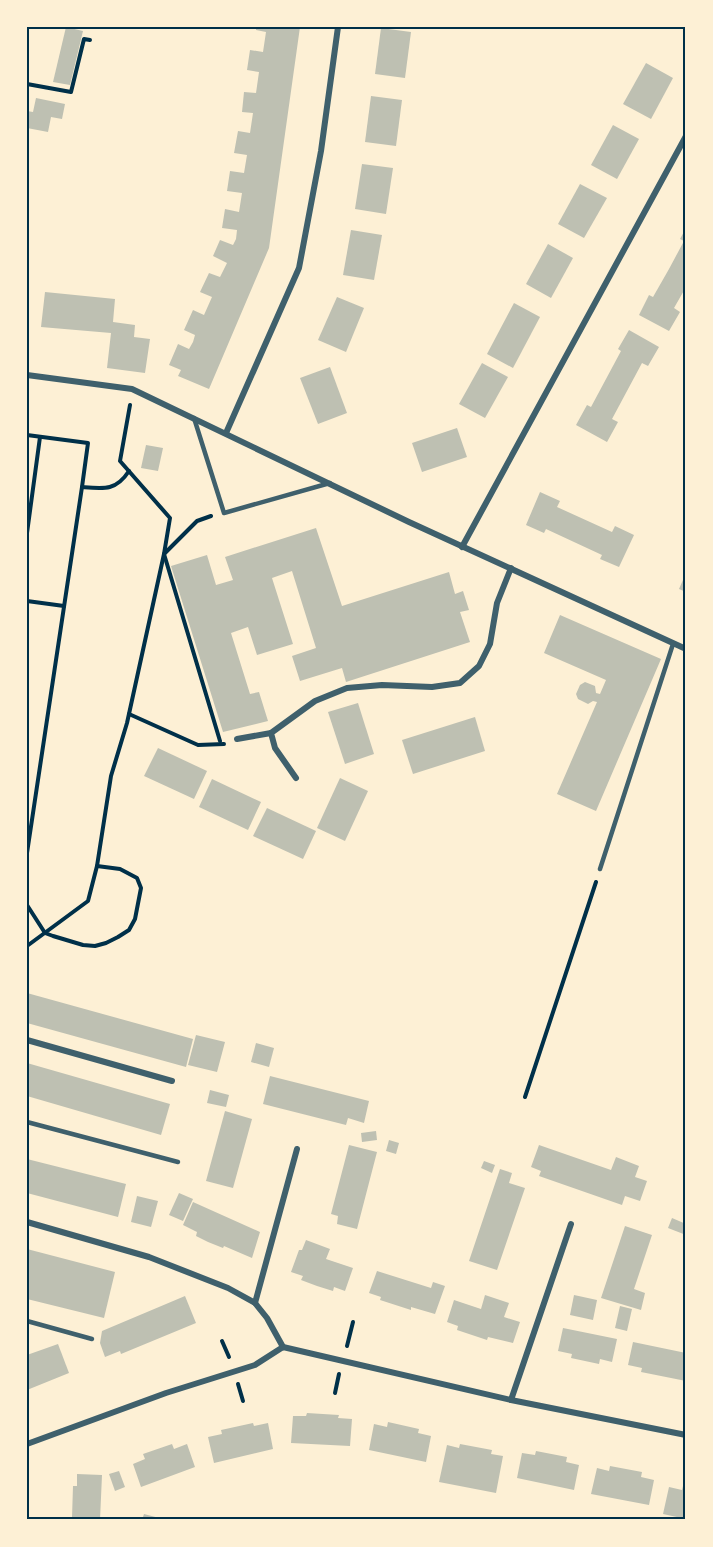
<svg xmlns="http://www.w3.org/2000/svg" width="713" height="1547" font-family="'Asap Condensed',sans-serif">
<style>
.building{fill:#bec0b2}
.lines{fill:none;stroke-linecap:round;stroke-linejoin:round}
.path{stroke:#003049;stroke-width:4}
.service{stroke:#3f606c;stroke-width:4.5}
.minor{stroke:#3f606c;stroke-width:6}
.neatline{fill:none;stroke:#003049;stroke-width:2}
</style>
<rect width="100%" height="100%" fill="#fdf0d5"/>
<g class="building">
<path d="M66,27L83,31L70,85L53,82Z"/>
<path d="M256,27H300L269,248L209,389L178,376L181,370L169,365L178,344L189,349L193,342L195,335L184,330L193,310L204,315L212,297L200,292L209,273L220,277L227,263L213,256L220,240L233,245L236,239L237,230L222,228L225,209L239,212L242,193L227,191L230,171L244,173L247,155L234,153L238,131L250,133L253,113L242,112L244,92L256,93L259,72L247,70L250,50L263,52L266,32L256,30Z"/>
<path d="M381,28L411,32L405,78L375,74Z"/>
<path d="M646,63L673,78L651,119L623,104Z"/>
<path d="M371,96L402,100L396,146L365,142Z"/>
<path d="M36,98L65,104L62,119L51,117L48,132L27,128V111L33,112Z"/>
<path d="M613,125L639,139L617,179L591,165Z"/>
<path d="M362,164L393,168L386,214L355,209Z"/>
<path d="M580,184L607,198L584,238L558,224Z"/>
<path d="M686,228V287L674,308L680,312L669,331L639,315L649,295L653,297L669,269L684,241L680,239Z"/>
<path d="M351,230L382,235L374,280L343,275Z"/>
<path d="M548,244L573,258L551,298L526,284Z"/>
<path d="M45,292L115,299L113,322L135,325L134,337L150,339L145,373L107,368L111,333L41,327Z"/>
<path d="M337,297L364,308L346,352L318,340Z"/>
<path d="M514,303L540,317L513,368L487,354Z"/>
<path d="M629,330L659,347L648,366L642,363L612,419L618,422L607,442L576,425L587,405L591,407L621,351L618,349Z"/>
<path d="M482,363L508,377L485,418L459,404Z"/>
<path d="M330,367L347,413L318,424L300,378Z"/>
<path d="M457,428L467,457L422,472L412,443Z"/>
<path d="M146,445L163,448L158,471L141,468Z"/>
<path d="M540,492L560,501L557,507L612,532L615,526L634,535L619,567L600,559L602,555L546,529L544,533L526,525Z"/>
<path d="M316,528L342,606L449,572L455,594L463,591L469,610L460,612L470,642L346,682L342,668L300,681L292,656L316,648L292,571L272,578L293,644L257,655L248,627L231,633L250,694L259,692L268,721L223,732L171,566L207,555L216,585L233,580L225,557Z"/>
<path d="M686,573V592L679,589Z"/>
<path d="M560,615L661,659L596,811L557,794L597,702L593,701L588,704L578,699L576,694L580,685L585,682L595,686L596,693L600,694L606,680L544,653Z"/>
<path d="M358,703L374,754L345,764L328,712Z"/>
<path d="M475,717L485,751L413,774L402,740Z"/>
<path d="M158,748L207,771L194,799L144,776Z"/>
<path d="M340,778L368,791L345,841L317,828Z"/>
<path d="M212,779L261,802L248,830L199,807Z"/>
<path d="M267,808L316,831L303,859L253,836Z"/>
<path d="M27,993L193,1039L186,1067L27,1023Z"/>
<path d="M196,1035L225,1042L217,1072L188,1065Z"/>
<path d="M256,1043L274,1048L269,1067L251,1062Z"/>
<path d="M27,1063L170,1104L161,1135L27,1096Z"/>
<path d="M270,1076L369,1101L364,1123L348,1118L346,1125L263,1104Z"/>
<path d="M210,1090L229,1095L226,1107L207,1103Z"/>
<path d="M225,1111L252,1119L233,1188L206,1181Z"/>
<path d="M376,1131L377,1140L362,1142L361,1133Z"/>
<path d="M389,1140L399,1143L396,1154L386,1151Z"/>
<path d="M349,1145L377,1152L357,1229L337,1224L338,1216L331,1214Z"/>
<path d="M539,1145L611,1170L616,1157L639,1166L635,1177L647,1181L640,1201L625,1196L622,1205L539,1176L541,1171L531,1167Z"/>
<path d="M27,1159L126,1184L118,1217L27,1193Z"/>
<path d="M484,1161L495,1165L492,1173L481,1168Z"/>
<path d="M500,1169L512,1173L509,1183L525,1188L497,1270L469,1261Z"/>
<path d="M179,1193L193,1199L183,1221L169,1215Z"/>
<path d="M137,1196L158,1201L151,1227L131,1222Z"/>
<path d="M193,1202L260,1232L252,1258L224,1246L223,1248L208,1242L196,1236L197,1232L183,1225Z"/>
<path d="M672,1218L686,1224V1235L668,1228Z"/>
<path d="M625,1226L652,1235L634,1289L645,1293L641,1310L601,1298Z"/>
<path d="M306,1240L330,1249L326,1259L353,1268L345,1291L334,1287L333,1291L317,1286L301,1280L303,1276L291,1272L299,1250H302Z"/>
<path d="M27,1249L115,1272L104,1318L27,1299Z"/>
<path d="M377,1271L431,1288L433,1282L445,1286L435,1314L411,1307V1310L380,1300L381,1297L369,1293Z"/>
<path d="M485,1295L509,1303L504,1317L520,1322L513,1343L488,1337L487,1340L457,1330L458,1326L447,1322L454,1300L481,1309Z"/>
<path d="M574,1295L597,1300L593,1320L570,1315Z"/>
<path d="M185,1296L196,1323L121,1354L120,1351L105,1357L100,1343L102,1331Z"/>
<path d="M620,1306L632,1309L627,1331L615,1328Z"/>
<path d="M563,1328L617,1339L612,1362L600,1359L599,1364L571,1358L572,1354L558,1351Z"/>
<path d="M633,1342L686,1353V1381L641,1372L642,1368L628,1365Z"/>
<path d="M58,1344L69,1373L27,1390V1355Z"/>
<path d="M307,1413L339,1415L338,1418L352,1419L350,1446L291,1443L293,1416H306Z"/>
<path d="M388,1422L419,1429L418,1433L431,1436L426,1462L369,1450L374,1424L387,1427Z"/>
<path d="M253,1423L254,1426L268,1423L273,1449L214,1463L208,1437L222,1434L221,1430Z"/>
<path d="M172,1444L174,1449L187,1444L195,1467L141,1487L133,1464L145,1459L143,1454Z"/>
<path d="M460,1444L492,1450L491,1454L503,1456L496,1493L439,1482L447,1445L459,1448Z"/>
<path d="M536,1451L567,1457L566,1462L579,1465L574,1490L517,1478L522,1453L535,1455Z"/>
<path d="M610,1466L642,1472L641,1477L654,1480L649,1505L591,1494L597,1468L609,1471Z"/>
<path d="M119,1471L125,1487L115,1491L109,1474Z"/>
<path d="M77,1474L102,1475L100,1520L72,1518L73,1486H77Z"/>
<path d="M683,1486L686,1487V1519L663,1514L669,1487L682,1490Z"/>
<path d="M144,1514L163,1519V1520H142Z"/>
</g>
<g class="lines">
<g class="path">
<path d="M27,84L71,92L84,39L90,40"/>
<path d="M130,405L120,461L170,518L164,554L220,741"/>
<path d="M27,435L88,443L82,487"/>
<path d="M27,533L40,437"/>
<path d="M27,601L64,606"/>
<path d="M129,714L198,745L224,744"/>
<path d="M27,853L82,487C104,489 116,491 129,471"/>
<path d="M27,905L45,933L53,936L83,945L95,946L106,943L118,937L129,930L135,919L141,888L137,878L120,869L97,866"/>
<path d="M27,946L88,901L97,866L111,776L127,723L164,554L197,521L211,516"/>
<path d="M525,1097L596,882"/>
<path d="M222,1341L229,1357"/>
<path d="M347,1346L353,1322"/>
<path d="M238,1384L243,1401"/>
<path d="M335,1393L339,1374"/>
</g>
<g class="service">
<path d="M194,418L224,513L330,483"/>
<path d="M600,869L673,644"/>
<path d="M27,1122L178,1162"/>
<path d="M27,1321L92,1339"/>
</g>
<g class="minor">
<path d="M27,375L132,389L409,522L686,649"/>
<path d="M226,433L299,268L321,151L338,27"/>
<path d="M462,547L686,136"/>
<path d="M237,739L271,733"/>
<path d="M296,778L275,748L271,733L315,701L347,688L382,685L432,687L460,683L479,666L490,644L497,603L511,568"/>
<path d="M27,1040L172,1081"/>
<path d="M27,1222L149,1257L228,1288L255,1303L267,1318L283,1347"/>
<path d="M255,1303L297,1149"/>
<path d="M511,1400L571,1224"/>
<path d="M27,1444L166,1393L255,1365L283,1347L511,1400L686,1435"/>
</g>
</g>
<rect width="713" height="1547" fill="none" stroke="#fdf0d5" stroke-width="57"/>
<rect x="28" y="28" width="656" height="1490" class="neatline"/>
</svg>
